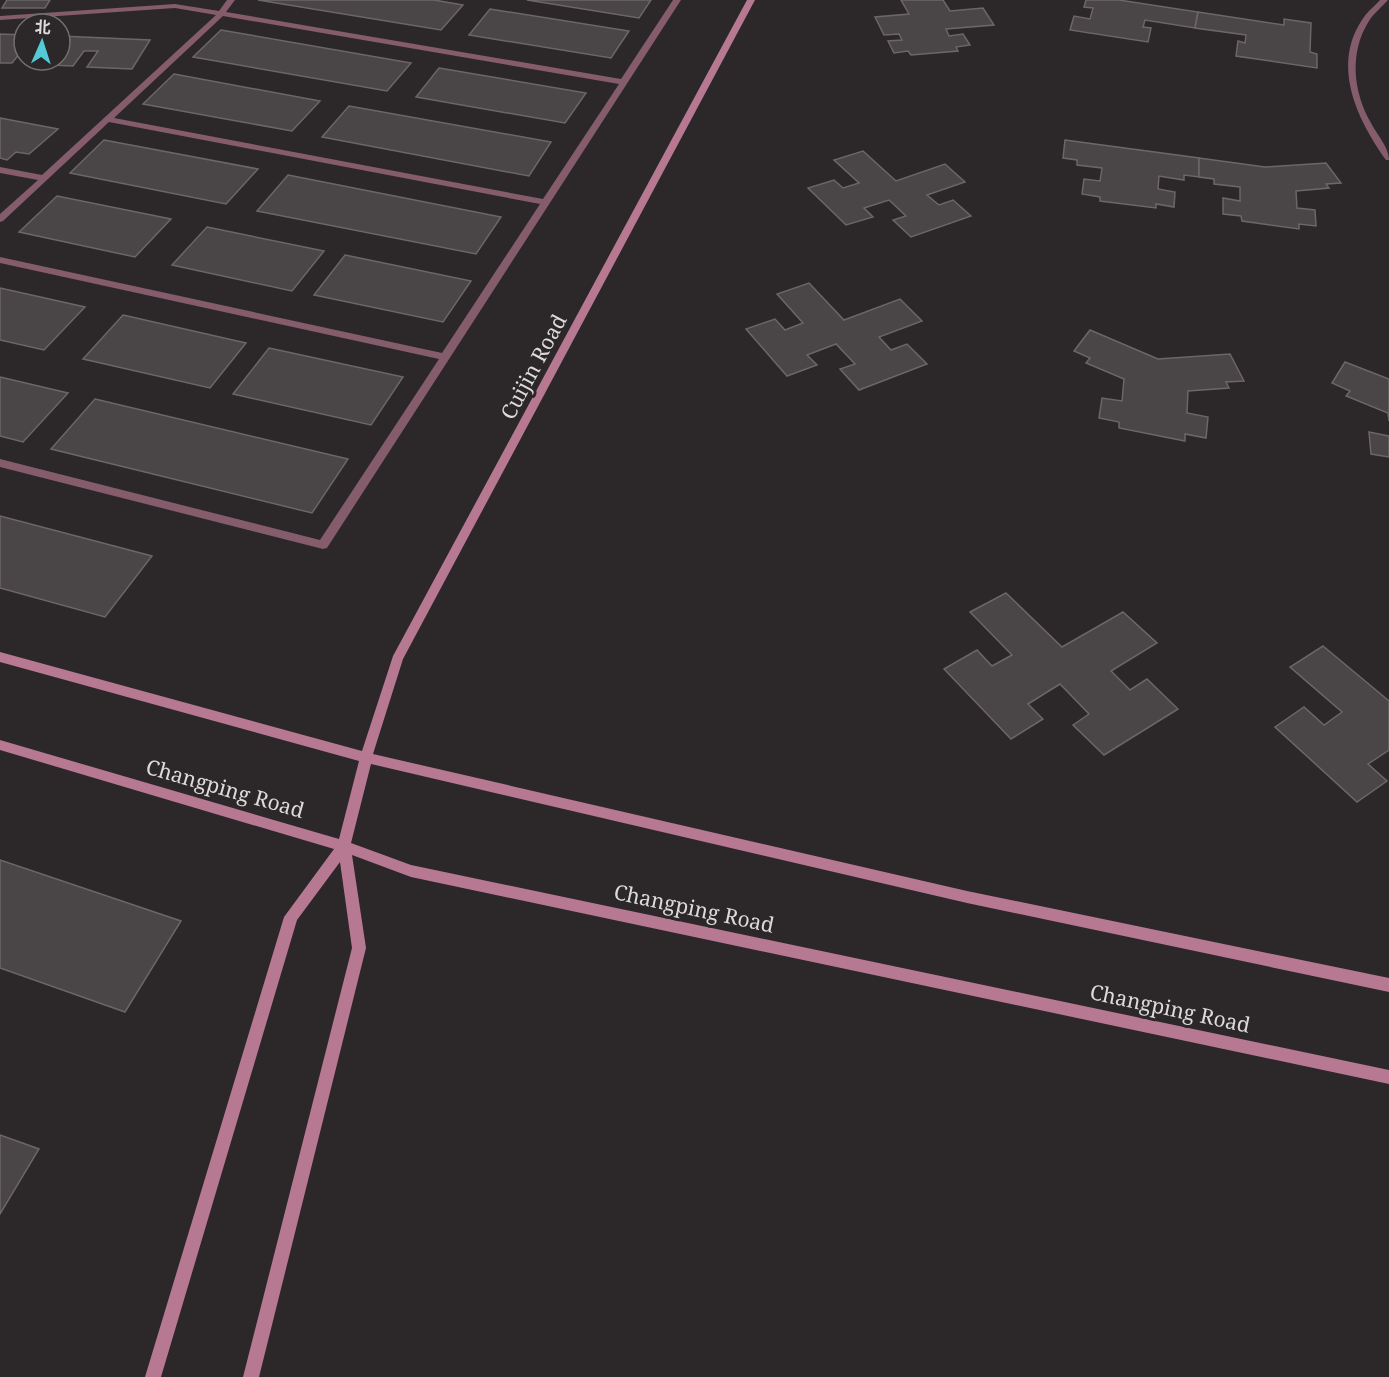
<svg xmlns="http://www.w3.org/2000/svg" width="1389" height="1377" font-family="'Noto Serif','Noto Sans SC',serif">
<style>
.building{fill:#4a4547;stroke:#6c6668;stroke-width:1.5}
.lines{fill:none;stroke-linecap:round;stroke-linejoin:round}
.lane{fill:#845c6c;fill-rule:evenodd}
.secondary{fill:#b77892;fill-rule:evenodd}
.labels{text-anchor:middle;stroke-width:6;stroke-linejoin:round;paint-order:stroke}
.street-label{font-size:21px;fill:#dddadb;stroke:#2c2729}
</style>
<rect width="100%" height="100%" fill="#2c2729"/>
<g class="building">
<path d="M7,0H50L45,8H2Z"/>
<path d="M258,0H434L463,5L441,30Z"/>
<path d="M527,0H651L639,18Z"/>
<path d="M901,0H943L950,11L983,8L994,25L946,29L949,36L963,34L970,45L956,47L958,51L911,55L908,51L894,53L888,41L902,40L899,34L884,35L875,17L909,14Z"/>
<path d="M1086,0H1119L1198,12L1195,28L1145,20L1143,27L1151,28L1148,42L1070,30L1074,16L1090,19L1093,8L1084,7Z"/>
<path d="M490,9L629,31L611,58L469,35Z"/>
<path d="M1198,12L1284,25V19L1311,23L1310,52L1317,54V68L1236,56L1238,41L1245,43L1246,35L1195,28Z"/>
<path d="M221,30L411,63L387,91L193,57Z"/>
<path d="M0,34L24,35V48L12,63H0Z"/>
<path d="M60,36L150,40L132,69L87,67L98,51H84L73,66L28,64L32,60H60Z"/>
<path d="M439,68L586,93L565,123L416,97Z"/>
<path d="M174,74L320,101L292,131L143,104Z"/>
<path d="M349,106L551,142L529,176L322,137Z"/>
<path d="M0,118L58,129L29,154L16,152L7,160L0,158Z"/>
<path d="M104,140L258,169L226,204L70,173Z"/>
<path d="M1065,140L1199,158V177L1184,175V180L1159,176L1158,189L1175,192L1174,207L1156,204V208L1100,201V197L1082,194L1084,179L1100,181L1102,168L1077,165V160L1063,158Z"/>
<path d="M863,151L896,181L945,164L965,182L927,195L939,205L953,200L971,216L911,237L893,220L906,216L889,200L864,208L873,217L846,225L808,188L834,180L843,188L859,183L834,160Z"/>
<path d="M1199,158L1265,167L1326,163L1341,183L1326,184L1329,188L1296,191L1297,208L1315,210L1316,226L1299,224V229L1242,221L1241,216L1223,214V198L1240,201V187L1214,184V179L1199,177Z"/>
<path d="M288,175L501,217L476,254L257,211Z"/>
<path d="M57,196L171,219L135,257L19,232Z"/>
<path d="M207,227L324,251L292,291L172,265Z"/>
<path d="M345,255L471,281L443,322L314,295Z"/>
<path d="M809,283L844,320L900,299L922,321L879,337L891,350L907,344L927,364L859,390L840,369L855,364L836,344L807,355L817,365L787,376L746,329L775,319L785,330L803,323L777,294Z"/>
<path d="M0,288L85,307L44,350L0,340Z"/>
<path d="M123,315L246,343L210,388L83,359Z"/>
<path d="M1090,330L1158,359L1230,354L1244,381L1226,382L1229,388L1188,391L1187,413L1208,417L1206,438L1185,434V441L1119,428V422L1099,418L1102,398L1122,401L1124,379L1086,363L1090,358L1074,351Z"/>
<path d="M269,348L403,377L371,425L233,394Z"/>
<path d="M1345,362L1389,379V421L1388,413L1346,396L1350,391L1332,383Z"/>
<path d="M0,377L68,393L23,442L0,436Z"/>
<path d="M95,399L348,459L312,513L51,449Z"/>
<path d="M1369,432L1389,436V457L1371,454Z"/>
<path d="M0,516L152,556L105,617L0,588Z"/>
<path d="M1006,593L1062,647L1123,612L1157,643L1111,671L1130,690L1147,679L1178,709L1104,755L1073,725L1089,714L1060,684L1028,704L1043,719L1011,739L944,669L977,650L992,666L1012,655L970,612Z"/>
<path d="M1323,646L1389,701V750L1368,764L1387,781L1357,802L1275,727L1304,707L1324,725L1342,712L1290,667Z"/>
<path d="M0,860L181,921L125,1012L0,968Z"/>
<path d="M0,1135L39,1149L0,1214Z"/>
</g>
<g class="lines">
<g class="lane">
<path d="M227,0H235L226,12L621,79L673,0H681L327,548L323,549L0,467V459L320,540L439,359L0,263V257L442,353L540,204L109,122L3,221L0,222V214L38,180L0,173V167L42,175L216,15L175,8L0,20V16L175,4L219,11ZM223,16L619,84L543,199L114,118Z"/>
<path d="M1380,0H1388C1382,7 1374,13 1369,21C1349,52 1353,92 1371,123C1377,135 1389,147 1389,160H1386C1357,119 1330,64 1364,17C1368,11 1375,6 1380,0Z"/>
</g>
<path class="secondary" d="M747,0H755L403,659L373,754L967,891L1389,978V992L967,903L371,764L351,843L411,865L1389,1070V1084L411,877L352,855L366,948L259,1377H243L352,948L340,862L297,920L161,1377H145L284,917L334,849L0,750V740L339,839L359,761L0,662V652L362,751L393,656Z"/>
</g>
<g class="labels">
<g class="street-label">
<text transform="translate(534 367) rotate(-62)" y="7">Cuijin Road</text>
<text transform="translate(225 789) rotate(16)" y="7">Changping Road</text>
<text transform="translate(694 909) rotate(12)" y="7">Changping Road</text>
<text transform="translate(1170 1009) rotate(12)" y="7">Changping Road</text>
</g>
</g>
<g transform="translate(42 42) rotate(3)"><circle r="28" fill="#2c2729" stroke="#736f70" stroke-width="1.5"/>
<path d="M0-4.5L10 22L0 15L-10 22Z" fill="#52cbd7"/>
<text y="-9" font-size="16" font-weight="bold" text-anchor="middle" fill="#dddadb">北</text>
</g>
</svg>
